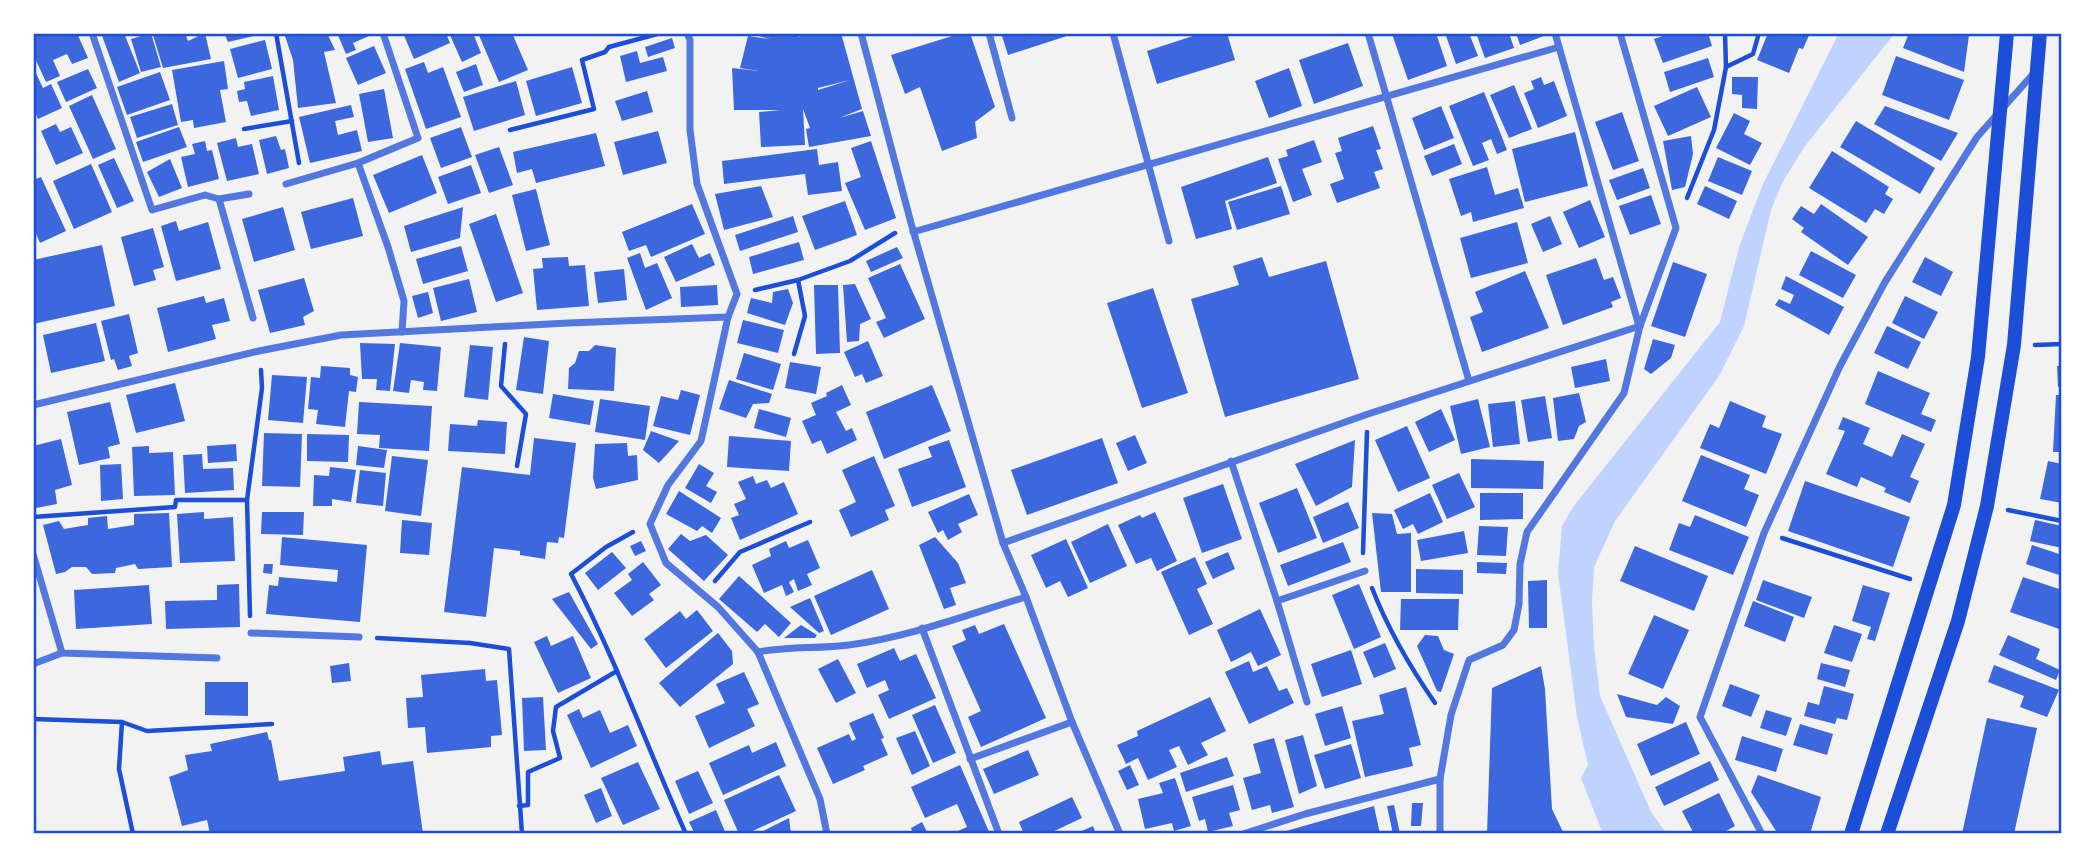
<svg xmlns="http://www.w3.org/2000/svg" width="2095" height="867" font-family="'Open Sans',sans-serif">
<style>
.water{fill:#bfd3fe}
.building{fill:#3d67dc;fill-rule:evenodd}
.lines{fill:none;stroke-linecap:round;stroke-linejoin:round}
.path{stroke:#1d4ed8;stroke-width:4.5}
.minor{stroke:#5277de;stroke-width:7}
.secondary{stroke:#1d4ed8;stroke-width:14}
.neatline{fill:none;stroke:#1d4ed8;stroke-width:2.5}
</style>
<rect width="100%" height="100%" fill="#f2f2f2"/>
<path class="water" d="M1839,33H1895L1805,146L1782,183L1771,210L1744,326L1719,376L1615,521L1594,567L1592,601L1594,647L1600,696L1651,812L1667,834H1603L1581,778L1588,765L1577,717L1558,573L1562,526L1573,507L1720,322L1739,247L1763,184Z"/>
<g class="building">
<path d="M33,33H77L88,58L72,64L67,54L53,60L60,76L46,82L33,54Z"/>
<path d="M101,33H124L140,73L119,82Z"/>
<path d="M151,33L161,67L141,72L131,39Z"/>
<path d="M157,33H185L188,41L205,33L211,59L163,68L153,35Z"/>
<path d="M224,33H261L262,34L228,42Z"/>
<path d="M284,33H327L335,50L324,52L336,103L298,108L293,60Z"/>
<path d="M337,33H376L353,43L356,50L346,54Z"/>
<path d="M403,33H446L450,43L414,59Z"/>
<path d="M449,33H473L481,53L462,62Z"/>
<path d="M478,33H512L528,70L499,82Z"/>
<path d="M747,33H804L797,37L811,33H841L862,109L839,118L863,111L871,136L809,147L806,129L810,128L803,109L805,145L761,147L759,112L781,110H734L732,68L759,71L740,68L748,36L770,39ZM850,80L818,90V88Z"/>
<path d="M962,33H970L995,107L975,122L977,138L942,151L920,87L905,94L891,55Z"/>
<path d="M1001,33H1073V34L1008,55Z"/>
<path d="M1202,33H1227L1235,60L1157,84L1147,51Z"/>
<path d="M1395,33H1436L1447,66L1408,80L1392,34Z"/>
<path d="M1445,33H1469L1478,56L1456,64Z"/>
<path d="M1476,33H1509L1514,48L1485,58Z"/>
<path d="M1516,33H1543L1544,36L1520,45Z"/>
<path d="M1671,33H1708L1712,46L1663,63L1654,39Z"/>
<path d="M1768,33H1810L1803,49L1799,48L1789,73L1757,60Z"/>
<path d="M1909,33L1969,35L1964,72L1903,48Z"/>
<path d="M672,38L675,48L648,57L645,47Z"/>
<path d="M265,40L272,69L238,78L230,49Z"/>
<path d="M1348,43L1363,86L1314,104L1299,60Z"/>
<path d="M374,46L386,73L358,85L346,58Z"/>
<path d="M637,51L640,63L663,57L667,71L626,82L620,56Z"/>
<path d="M1896,56L1964,80L1949,120L1882,95Z"/>
<path d="M1708,58L1714,77L1670,92L1664,72Z"/>
<path d="M224,61L228,89L220,90L226,122L194,128L193,120L181,122L172,70Z"/>
<path d="M424,62L428,73L443,67L461,117L426,129L405,69Z"/>
<path d="M476,64L483,85L464,92L456,72Z"/>
<path d="M33,67L43,88L51,84L62,108L38,119L33,108Z"/>
<path d="M572,67L582,103L536,116L526,81Z"/>
<path d="M1289,68L1302,106L1269,118L1255,81Z"/>
<path d="M88,69L97,88L66,102L57,82Z"/>
<path d="M160,72L170,100L127,115L117,87Z"/>
<path d="M273,76L279,110L251,116L247,101L239,102L237,91L245,89L244,82Z"/>
<path d="M1541,77L1544,85L1554,81L1567,116L1538,128L1524,93L1534,89L1531,81Z"/>
<path d="M1732,77H1758L1757,109L1742,108V95L1732,94Z"/>
<path d="M516,81L525,115L474,131L463,97Z"/>
<path d="M1514,85L1532,129L1509,138L1490,95Z"/>
<path d="M1697,87L1711,117L1668,136L1654,106Z"/>
<path d="M384,89L393,138L368,142L359,94Z"/>
<path d="M647,91L653,112L622,121L615,101Z"/>
<path d="M1484,92L1507,150L1497,154L1491,139L1482,143L1489,160L1473,166L1449,106Z"/>
<path d="M92,95L116,149L93,159L69,106Z"/>
<path d="M172,104L178,125L137,138L130,117Z"/>
<path d="M351,105L354,117L335,121L338,135L357,130L362,151L310,163L299,117Z"/>
<path d="M1441,106L1454,138L1424,150L1412,118Z"/>
<path d="M1885,106L1958,133L1941,161L1874,124Z"/>
<path d="M1622,112L1639,161L1613,170L1595,122Z"/>
<path d="M1734,113L1750,121L1744,134L1762,143L1750,165L1716,148Z"/>
<path d="M1856,121L1935,168L1920,194L1840,147Z"/>
<path d="M56,124L60,132L71,127L83,153L56,165L41,131Z"/>
<path d="M1373,126L1381,149L1376,150L1383,169L1374,172L1380,188L1337,203L1330,184L1344,179L1335,153L1342,151L1338,138Z"/>
<path d="M179,127L187,147L143,162L136,142Z"/>
<path d="M461,127L472,157L441,168L430,138Z"/>
<path d="M658,131L667,163L623,175L614,142Z"/>
<path d="M1575,132L1588,186L1525,202L1512,149Z"/>
<path d="M596,133L605,166L536,183L532,169L517,173L513,152Z"/>
<path d="M276,136L281,150L285,149L289,168L267,174L259,140Z"/>
<path d="M1691,136L1693,154L1685,187L1672,190L1663,141Z"/>
<path d="M236,138L238,147L252,144L259,174L227,181L217,143Z"/>
<path d="M1314,140L1322,162L1302,169L1312,195L1293,202L1278,159L1288,156L1286,150Z"/>
<path d="M205,141L207,151L212,150L219,179L188,187L181,157L195,154L192,144Z"/>
<path d="M871,141L896,218L865,230L845,183L861,177L851,148Z"/>
<path d="M1454,144L1462,164L1432,176L1424,156Z"/>
<path d="M499,147L513,185L489,193L475,155Z"/>
<path d="M817,149L819,165L838,162L842,191L808,195L805,174L724,184L722,161Z"/>
<path d="M1832,151L1889,187L1885,194L1893,199L1884,214L1875,209L1866,223L1809,188Z"/>
<path d="M422,155L437,193L389,213L373,175Z"/>
<path d="M1268,157L1277,183L1225,201L1232,229L1196,239L1181,187Z"/>
<path d="M1718,157L1752,171L1742,195L1708,181Z"/>
<path d="M114,158L134,201L117,208L98,165Z"/>
<path d="M170,159L182,188L159,197L147,172Z"/>
<path d="M91,164L112,212L74,229L53,181Z"/>
<path d="M471,165L481,193L448,204L438,177Z"/>
<path d="M1487,167L1495,195L1518,188L1524,208L1473,222L1471,212L1461,216L1449,179Z"/>
<path d="M1643,168L1650,188L1617,200L1609,180Z"/>
<path d="M41,177L66,231L40,243L33,227V180Z"/>
<path d="M761,186L773,217L724,230L715,194Z"/>
<path d="M1281,186L1290,214L1237,230L1228,202Z"/>
<path d="M1705,186L1737,201L1729,219L1697,204Z"/>
<path d="M536,189L550,245L526,251L512,195Z"/>
<path d="M1651,195L1661,224L1630,235L1619,206Z"/>
<path d="M353,198L363,236L311,249L301,212Z"/>
<path d="M1590,200L1605,237L1579,248L1563,212Z"/>
<path d="M845,201L857,235L815,250L802,216Z"/>
<path d="M692,204L705,234L651,257L646,245L629,251L622,232Z"/>
<path d="M1821,204L1868,237L1848,265L1801,232L1804,228L1792,219L1801,206L1814,214Z"/>
<path d="M283,207L295,250L254,262L242,219Z"/>
<path d="M463,207L460,238L411,252L404,226Z"/>
<path d="M496,214L523,293L496,302L469,224Z"/>
<path d="M793,216L798,232L740,251L735,235Z"/>
<path d="M1550,216L1562,244L1543,252L1531,224Z"/>
<path d="M176,221L179,231L208,222L221,269L176,281L161,226Z"/>
<path d="M1517,222L1528,263L1471,278L1460,238Z"/>
<path d="M153,228L164,267L153,270L156,280L134,286L121,237Z"/>
<path d="M799,242L804,260L753,274L749,257Z"/>
<path d="M692,244L699,258L710,253L715,265L676,282L664,257Z"/>
<path d="M102,245L115,306L33,324V260Z"/>
<path d="M461,246L468,271L423,284L416,259Z"/>
<path d="M897,247L903,258L871,272L866,261Z"/>
<path d="M1811,251L1856,275L1843,298L1799,275Z"/>
<path d="M640,253L645,268L657,263L672,298L646,310L627,258Z"/>
<path d="M568,257L569,266L585,265L589,306L537,310L533,269L543,268L542,258Z"/>
<path d="M1262,257L1269,277L1326,261L1359,379L1225,417L1191,299L1239,285L1233,266Z"/>
<path d="M1925,257L1953,272L1941,296L1912,282Z"/>
<path d="M1596,258L1604,280L1613,277L1621,298L1611,302L1613,307L1563,325L1546,275Z"/>
<path d="M1673,262L1707,274L1685,337L1651,326Z"/>
<path d="M900,264L925,319L884,338L876,322L886,318L868,278Z"/>
<path d="M624,269L627,300L598,303L594,272Z"/>
<path d="M1525,271L1549,328L1482,352L1470,317L1483,312L1475,292Z"/>
<path d="M1786,276L1844,307L1829,335L1775,305L1779,299L1790,304L1794,295L1781,289Z"/>
<path d="M304,278L314,311L303,317L305,325L270,333L258,290Z"/>
<path d="M469,279L477,312L441,321L433,288Z"/>
<path d="M855,284L871,319L860,324L859,341L847,342L843,285Z"/>
<path d="M717,285L718,305L681,307L680,287Z"/>
<path d="M814,285H838L840,353L816,354Z"/>
<path d="M1153,288L1188,393L1142,408L1107,303Z"/>
<path d="M788,289L793,303L785,325L747,313L751,298L772,303L773,292Z"/>
<path d="M428,292L433,313L418,318L412,296Z"/>
<path d="M204,296L206,303L224,298L230,321L212,325L216,339L168,352L157,308Z"/>
<path d="M1905,296L1938,312L1924,339L1892,323Z"/>
<path d="M129,314L138,353L129,356L132,366L118,370L114,359L111,360L101,321Z"/>
<path d="M743,320L784,330L778,353L737,343Z"/>
<path d="M96,323L105,361L51,373L43,335Z"/>
<path d="M1887,326L1921,342L1908,369L1874,353Z"/>
<path d="M524,337L549,341L543,394L516,390Z"/>
<path d="M1653,339L1675,345L1671,358L1651,374L1644,369Z"/>
<path d="M868,341L883,376L866,383L862,374L855,377L844,352Z"/>
<path d="M360,343L395,344L390,391L376,390L377,379H362Z"/>
<path d="M400,343L441,347L437,391L423,390L424,382L411,380L409,393L393,391Z"/>
<path d="M470,345L493,347L488,400L464,397Z"/>
<path d="M595,345L616,348L614,391L568,389L569,368L575,363L579,351H589Z"/>
<path d="M744,353L781,364L773,390L736,379Z"/>
<path d="M1606,359L1610,381L1575,388L1571,367Z"/>
<path d="M790,362L821,367L816,394L785,388Z"/>
<path d="M321,366L350,368V375L358,377L356,392L349,391L345,427L316,424L318,410L308,409L311,377L320,378Z"/>
<path d="M2057,366H2062V387H2058Z"/>
<path d="M1878,371L1930,393L1921,414L1936,420L1931,432L1865,404Z"/>
<path d="M272,375L307,377L303,423L268,420Z"/>
<path d="M729,380L772,394L769,403L753,404L746,418L719,409Z"/>
<path d="M175,383L185,421L136,433L126,395Z"/>
<path d="M842,385L851,405L836,412L846,431L852,428L857,440L827,454L821,440L812,444L802,421L816,415L811,403L827,396L826,393Z"/>
<path d="M932,385L951,431L884,459L866,412Z"/>
<path d="M681,390L700,395L690,435L653,426L661,396L678,400Z"/>
<path d="M1579,393L1586,422L1579,426L1574,439L1558,441L1553,398Z"/>
<path d="M553,394L594,401L590,425L549,418Z"/>
<path d="M2056,395H2062V452H2053Z"/>
<path d="M1545,396L1552,438L1528,442L1521,400Z"/>
<path d="M600,399L650,406L645,440L595,432Z"/>
<path d="M1478,399L1490,447L1461,454L1450,406Z"/>
<path d="M1515,401L1520,444L1493,447L1488,404Z"/>
<path d="M1730,401L1766,416L1762,427L1782,434L1766,474L1700,448L1710,424L1719,428Z"/>
<path d="M110,402L120,444L108,447L110,458L79,465L67,412Z"/>
<path d="M359,402L432,406L429,451L379,448L380,435L357,434Z"/>
<path d="M759,409L791,418L786,437L754,428Z"/>
<path d="M1441,409L1455,440L1429,452L1415,422Z"/>
<path d="M1843,417L1870,428L1863,444L1892,457L1902,434L1925,444L1910,477L1919,481L1910,503L1884,492L1886,488L1861,477L1857,487L1826,474L1845,431L1838,429Z"/>
<path d="M478,420L507,422L505,454L448,451L450,424L477,426Z"/>
<path d="M1407,426L1430,478L1398,492L1375,440Z"/>
<path d="M651,431L679,441L659,463L643,450Z"/>
<path d="M264,433L302,434L300,487L262,486Z"/>
<path d="M307,434L349,435L348,462L307,461Z"/>
<path d="M1135,435L1147,463L1128,471L1116,443Z"/>
<path d="M729,436L791,441L789,471L727,467Z"/>
<path d="M534,438L576,443L564,538L559,537L558,543L547,542L545,559L520,555V551L494,548L486,617L444,612L462,467L530,475Z"/>
<path d="M1102,438L1118,483L1027,515L1011,470Z"/>
<path d="M61,439L72,485L55,490L57,504L36,508L33,498V446Z"/>
<path d="M949,440L966,487L912,507L898,469L932,457L928,447Z"/>
<path d="M1355,440L1352,487L1316,506L1295,464Z"/>
<path d="M627,443L628,456L637,455L638,480L596,489L593,478L595,444Z"/>
<path d="M236,444L237,461L208,463L207,446Z"/>
<path d="M149,446V453L173,452L175,495L134,496L132,447Z"/>
<path d="M358,446L387,450L384,468L356,465Z"/>
<path d="M202,454L203,469L233,468L234,490L185,493L183,455Z"/>
<path d="M1701,455L1750,475L1744,489L1759,495L1746,527L1682,501Z"/>
<path d="M392,456L428,460L421,516L385,511Z"/>
<path d="M874,456L895,506L885,510L889,520L851,537L839,510L856,502L842,470Z"/>
<path d="M1471,459L1544,461L1543,489L1471,488Z"/>
<path d="M2048,461L2062,464V503L2040,499Z"/>
<path d="M121,464L123,499L101,501L100,465Z"/>
<path d="M699,464L714,473L706,486L717,492L711,503L685,488Z"/>
<path d="M330,467L356,470L351,502L332,499V506H313L314,475L329,476Z"/>
<path d="M360,470L386,473L383,506L356,503Z"/>
<path d="M1459,473L1475,507L1447,519L1432,485Z"/>
<path d="M753,476L756,484L767,480L771,488L784,482L798,514L740,540L731,518L739,515L734,504L746,499L738,482Z"/>
<path d="M1805,481L1910,517L1893,567L1788,531Z"/>
<path d="M1223,484L1242,539L1202,553L1183,498Z"/>
<path d="M1297,488L1317,538L1278,553L1259,503Z"/>
<path d="M679,491L721,518L712,533L702,526L697,531L666,514Z"/>
<path d="M1430,493L1443,522L1418,534L1413,524L1403,529L1394,510Z"/>
<path d="M1480,493H1523V519L1480,520Z"/>
<path d="M969,494L978,515L958,524L962,532L948,540L943,530L938,533L928,512Z"/>
<path d="M1348,502L1359,528L1323,543L1313,517Z"/>
<path d="M204,512V519L233,517L235,561L180,563L177,514Z"/>
<path d="M262,512H304L303,535L261,534Z"/>
<path d="M1155,512L1177,561L1157,571L1151,558L1136,564L1118,525L1140,515L1142,518Z"/>
<path d="M169,513L172,567L138,569L135,564L116,568L115,573L92,574L86,567H72L65,572L56,574L43,525L59,521L64,529L88,525V518L107,516L108,529L134,525V514Z"/>
<path d="M1372,513L1392,514L1397,534L1411,533V592H1381Z"/>
<path d="M1695,515L1749,537L1733,575L1669,550L1679,523L1690,527Z"/>
<path d="M402,520L432,523L429,555L400,553Z"/>
<path d="M2035,520L2062,526V548L2030,541Z"/>
<path d="M1108,524L1127,566L1090,583L1071,542Z"/>
<path d="M1479,526L1508,527L1506,556L1477,555Z"/>
<path d="M1464,531L1468,553L1421,561L1417,540Z"/>
<path d="M681,534L690,541L706,535L728,555L704,581L668,549Z"/>
<path d="M282,537L367,545L360,622L266,614L269,585L278,586L279,577L337,582L338,570L280,565Z"/>
<path d="M935,537L958,563L966,583L950,588L956,605L944,609L919,545Z"/>
<path d="M1066,539L1088,588L1068,597L1060,581L1046,588L1031,555Z"/>
<path d="M808,540L820,568L807,574L812,585L798,591L794,579L789,582L794,592L786,596L782,585L764,593L752,565L771,556L769,549L786,541L789,548Z"/>
<path d="M641,541L646,551L635,556L630,546Z"/>
<path d="M1343,542L1351,562L1288,586L1280,565Z"/>
<path d="M2032,545L2062,555V576L2026,564Z"/>
<path d="M1635,546L1708,576L1694,611L1620,581Z"/>
<path d="M612,552L626,568L598,590L585,573Z"/>
<path d="M1228,552L1235,569L1213,579L1205,562Z"/>
<path d="M1195,557L1207,584L1197,589L1213,624L1189,635L1161,572Z"/>
<path d="M643,562L661,585L649,594L654,600L632,616L614,593L632,580L628,574Z"/>
<path d="M1477,562L1507,563L1506,574L1477,573Z"/>
<path d="M264,564H273L272,574L263,573Z"/>
<path d="M1416,569L1463,570V594L1416,593Z"/>
<path d="M872,570L889,609L831,635L814,596Z"/>
<path d="M739,576L791,623L779,637L765,624L757,632L719,599Z"/>
<path d="M2023,577L2062,590V630L2010,612Z"/>
<path d="M1547,580V628H1529L1528,581Z"/>
<path d="M1763,580L1812,597L1804,618L1756,600Z"/>
<path d="M239,584L240,627L166,629L165,601L217,600V585Z"/>
<path d="M1359,584L1381,637L1354,649L1332,595Z"/>
<path d="M149,585L152,624L76,629L74,590Z"/>
<path d="M1863,585L1890,593L1875,641L1867,639L1871,627L1852,621Z"/>
<path d="M569,592L598,644L591,649L552,599Z"/>
<path d="M810,598L824,631L819,633L790,607Z"/>
<path d="M1401,599H1459L1458,630H1400Z"/>
<path d="M1753,601L1794,617L1785,642L1744,626Z"/>
<path d="M1260,609L1281,655L1258,666L1251,652L1231,662L1217,630Z"/>
<path d="M697,610L713,631L666,668L644,639L680,611L686,619Z"/>
<path d="M1654,615L1689,630L1663,689L1628,674Z"/>
<path d="M1004,624L1046,718L981,747L968,717L981,711L952,646L966,640L962,630L975,625L979,634Z"/>
<path d="M801,625L817,635L815,638H784Z"/>
<path d="M1834,625L1862,634L1852,662L1824,653Z"/>
<path d="M718,633L732,651L733,664L680,707L659,683Z"/>
<path d="M1425,635L1438,636L1444,650L1454,654L1441,692L1437,691L1417,646Z"/>
<path d="M2008,635L2040,649L2036,659L2060,670L2056,680L1999,655Z"/>
<path d="M547,636L551,646L573,636L591,678L558,693L534,642Z"/>
<path d="M1385,643L1396,669L1374,678L1363,652Z"/>
<path d="M894,648L900,661L916,654L936,698L889,719L878,695L889,690L885,680L867,688L857,664Z"/>
<path d="M1351,650L1362,684L1322,697L1311,664Z"/>
<path d="M838,659L856,693L836,703L818,669Z"/>
<path d="M1249,661L1253,672L1267,666L1279,691L1287,688L1294,703L1249,724L1225,672Z"/>
<path d="M349,663L351,681L332,683L330,666Z"/>
<path d="M1821,663L1850,670L1845,687L1817,679Z"/>
<path d="M1994,665L2059,690L2047,717L2020,707L2024,696L1988,682Z"/>
<path d="M1541,666L1545,689L1552,809L1564,834H1487L1492,688Z"/>
<path d="M485,669L486,681L497,680L502,735L491,736V747L427,753L425,727L408,728L406,698L423,697L421,675Z"/>
<path d="M744,672L759,704L747,709L755,726L709,748L695,716L725,703L716,684Z"/>
<path d="M205,682H248V716L205,715Z"/>
<path d="M1730,684L1760,695L1751,717L1722,706Z"/>
<path d="M1824,686L1854,694L1847,720L1837,718L1835,724L1804,716L1808,702L1819,705Z"/>
<path d="M1406,687L1421,745L1409,748L1413,766L1365,777L1352,721L1384,714L1379,695Z"/>
<path d="M1617,694L1657,705L1666,697L1680,706L1673,724L1626,717Z"/>
<path d="M543,697L546,750L524,751L522,698Z"/>
<path d="M1210,697L1226,731L1201,743L1208,755L1188,765L1179,746L1169,750L1177,767L1148,780L1138,758L1126,764L1117,745L1138,736L1137,731Z"/>
<path d="M935,705L956,753L933,763L912,715Z"/>
<path d="M1342,706L1351,738L1325,746L1315,714Z"/>
<path d="M579,709L583,718L600,710L610,733L628,725L637,746L591,768L567,715Z"/>
<path d="M1766,710L1792,718L1786,736L1760,728Z"/>
<path d="M873,713L884,738L881,739L888,755L863,766L865,770L833,784L817,748L849,734L852,741L856,739L849,723Z"/>
<path d="M1987,718L2037,728L2014,834H1962Z"/>
<path d="M1686,722L1700,754L1651,776L1637,744Z"/>
<path d="M1800,724L1833,734L1827,755L1793,745Z"/>
<path d="M915,731L930,766L912,775L896,738Z"/>
<path d="M267,732L269,740H271L279,781L345,771L343,757L380,751L382,765L413,761L423,834H210L207,820L182,826L169,777L188,770L185,755L212,751L210,744Z"/>
<path d="M1303,735L1317,786L1299,794L1285,740Z"/>
<path d="M1742,736L1783,749L1776,772L1735,760Z"/>
<path d="M1274,738L1294,807L1272,813L1270,805L1252,810L1243,778L1261,773L1253,744Z"/>
<path d="M776,742L786,766L723,795L709,763L749,745L752,753Z"/>
<path d="M1351,744L1361,778L1325,789L1314,755Z"/>
<path d="M1028,750L1039,775L994,794L983,769Z"/>
<path d="M1227,757L1234,776L1186,792L1180,773Z"/>
<path d="M1710,761L1719,780L1664,806L1655,787Z"/>
<path d="M638,762L660,809L623,825L601,778Z"/>
<path d="M960,765L990,834H951L967,827L957,804L925,818L911,787Z"/>
<path d="M1130,765L1139,785L1127,790L1118,771Z"/>
<path d="M698,771L713,803L689,814L675,781Z"/>
<path d="M779,775L796,811L746,834H739L724,800Z"/>
<path d="M1758,775L1821,797L1810,834H1778L1751,792Z"/>
<path d="M1175,778L1191,826L1174,831L1172,823L1145,829L1138,799L1163,793L1159,783Z"/>
<path d="M1233,785L1240,810L1229,813L1233,826L1208,832L1205,819L1199,821L1192,797Z"/>
<path d="M601,788L612,816L596,823L584,795Z"/>
<path d="M1719,793L1735,826L1721,834H1694L1682,811Z"/>
<path d="M1072,797L1082,818L1048,834H1024L1019,822Z"/>
<path d="M1412,803H1423L1421,826H1411Z"/>
<path d="M1394,805L1400,834H1393L1387,806Z"/>
<path d="M1374,806L1380,834H1279V833Z"/>
<path d="M716,810L726,834H695L689,822Z"/>
<path d="M789,818L791,834H757Z"/>
<path d="M922,822L928,834H913L911,828Z"/>
<path d="M1093,826L1096,834H1075Z"/>
</g>
<g class="lines">
<g class="path">
<path d="M276,33L299,163"/>
<path d="M1726,67L1753,54L1759,33"/>
<path d="M244,129L292,121"/>
<path d="M510,130L594,109L582,60L605,52L609,47L661,33"/>
<path d="M1687,198L1714,130L1726,67L1725,33"/>
<path d="M755,290L798,280L850,261L895,233"/>
<path d="M505,344L501,386L526,414L517,466"/>
<path d="M2035,345L2062,344"/>
<path d="M794,354L805,316L798,280"/>
<path d="M2008,510L2062,521"/>
<path d="M33,517L175,507L176,500H247"/>
<path d="M633,532L606,547L571,574C615,657 647,747 686,834"/>
<path d="M1782,538L1910,579"/>
<path d="M1363,553L1367,432"/>
<path d="M715,581L740,552L810,522"/>
<path d="M1372,588C1388,629 1410,667 1435,703"/>
<path d="M250,616L247,500L262,388L261,370"/>
<path d="M377,638L470,643L509,649L522,834"/>
<path d="M33,719L122,722L147,731L272,724"/>
<path d="M122,722L119,769L133,834"/>
<path d="M519,806L528,805V772L560,758L553,731L556,707L617,671"/>
</g>
<g class="minor">
<path d="M92,33L152,210L205,195L219,199L249,194"/>
<path d="M687,33L690,40V130L697,184L737,294L728,317L701,441L668,485L650,524L666,563L718,607L758,652L820,799L827,834"/>
<path d="M861,33L911,223L1003,543L1026,597L1072,722L1120,834"/>
<path d="M989,33L1012,118"/>
<path d="M1113,33L1169,241"/>
<path d="M1368,33L1469,381"/>
<path d="M1555,33L1639,326"/>
<path d="M358,163L388,247L404,301L402,332"/>
<path d="M286,184L358,163L418,138L383,33"/>
<path d="M219,199L253,318"/>
<path d="M913,232L1559,47"/>
<path d="M33,405L259,351L341,335L568,323L728,317"/>
<path d="M1231,461L1277,601L1307,702"/>
<path d="M1003,543L1368,414L1640,326"/>
<path d="M33,554L62,653L217,658"/>
<path d="M1277,601L1365,571"/>
<path d="M922,628L999,834"/>
<path d="M251,633L359,637"/>
<path d="M758,652C788,646 819,649 849,645C909,637 969,614 1026,597"/>
<path d="M33,664L62,653"/>
<path d="M970,759L1072,722"/>
<path d="M1243,834L1305,814L1440,779"/>
<path d="M1440,834V779L1451,715L1469,660L1503,645L1514,630L1519,604L1520,564L1527,532L1624,393L1640,326L1676,228L1620,33"/>
<path d="M1762,834L1700,717L1764,533L1840,366L1885,282L1977,137L2034,73"/>
</g>
<g class="secondary">
<path d="M1851,834L1954,505L1978,357L2007,33"/>
<path d="M1887,834L1958,621L1987,506L2014,345L2040,33"/>
</g>
</g>
<rect width="2095" height="867" fill="none" stroke="#ffffff" stroke-width="70"/>
<rect x="35" y="35" width="2025" height="797" class="neatline"/>
</svg>
